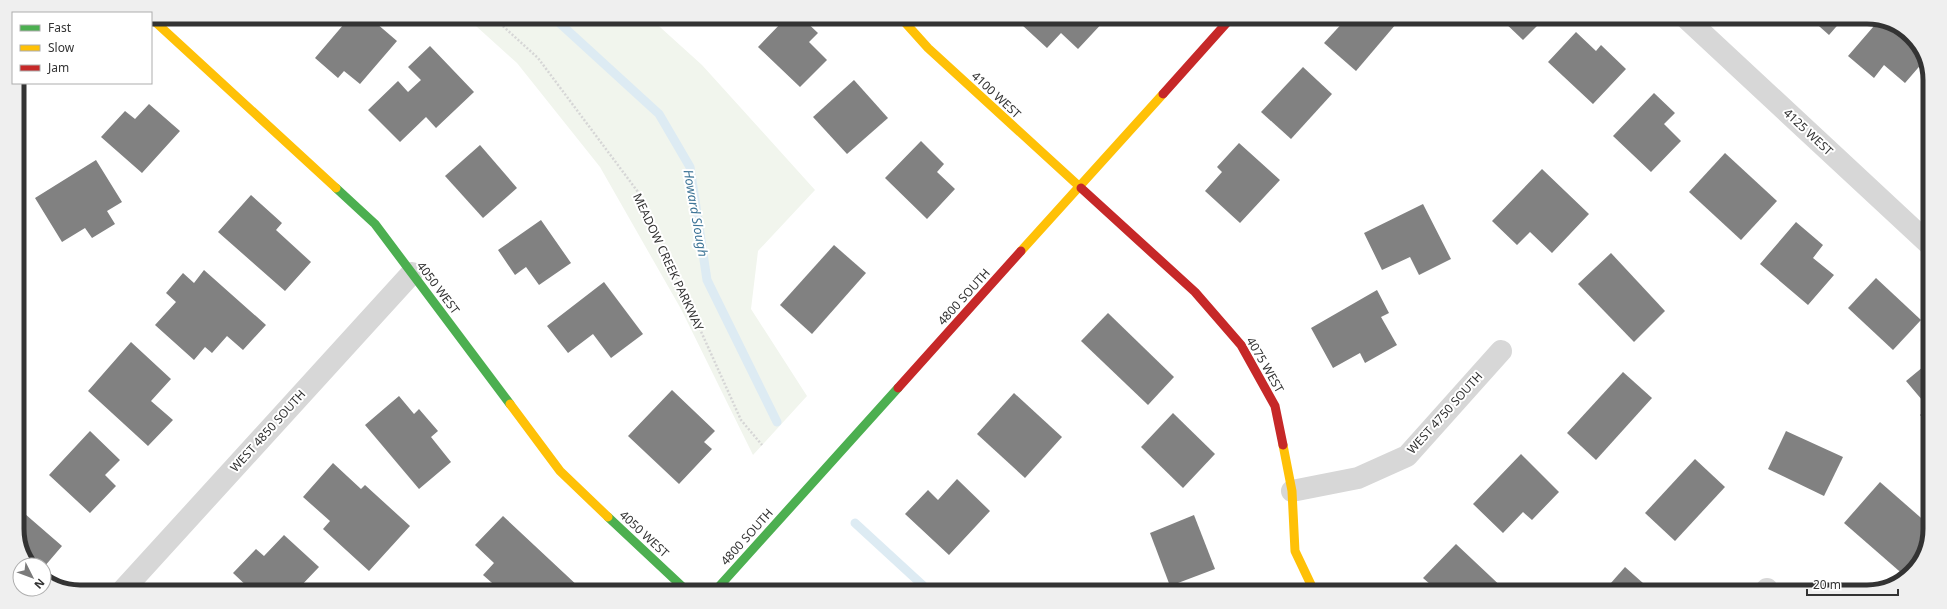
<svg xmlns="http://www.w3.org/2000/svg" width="1947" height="609" font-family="'Noto Sans',sans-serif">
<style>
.green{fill:#f1f5ed}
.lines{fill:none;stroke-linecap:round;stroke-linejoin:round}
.stream{stroke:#ddebf3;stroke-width:9}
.building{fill:#818181}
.path{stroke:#d6d6d6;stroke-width:2.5;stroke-dasharray:2 2;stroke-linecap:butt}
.street{stroke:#d7d7d7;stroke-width:22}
.fast{stroke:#4caf50;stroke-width:9}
.slow{stroke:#ffc107;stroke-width:9}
.jam{stroke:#c62828;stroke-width:9}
.labels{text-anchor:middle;stroke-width:4;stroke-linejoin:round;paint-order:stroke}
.street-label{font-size:12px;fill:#333;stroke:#fff}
.water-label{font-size:13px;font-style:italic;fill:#3f7597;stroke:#fff}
.rim{fill:none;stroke:#333;stroke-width:5}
</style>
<rect width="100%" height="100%" fill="#fff"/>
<path class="green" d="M466,17L650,18L702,65L815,190L758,251L751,309L807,396L753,455L681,309L600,167L517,63Z"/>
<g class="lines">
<g class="stream">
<path d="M554,18L659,114L690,167L707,280L777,422"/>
<path d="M855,523L929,591"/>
</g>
</g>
<g class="building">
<path d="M269,17H283L277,24Z"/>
<path d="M350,17H369L397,41L360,84L344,71L338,78L315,58Z"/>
<path d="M730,18H741L736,23Z"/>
<path d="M786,18H802L818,33L809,42L827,60L800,87L758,47Z"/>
<path d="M1029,18H1105L1106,19L1078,49L1061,33L1047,48L1022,25Z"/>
<path d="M1346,19H1389L1396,24L1356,71L1324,43Z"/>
<path d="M1501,19H1544L1523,40Z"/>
<path d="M1811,19H1843L1829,35Z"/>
<path d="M1880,19H1883L1917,42L1924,61L1905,83L1884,65L1874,78L1848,56Z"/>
<path d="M1576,32L1596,51L1601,45L1626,69L1593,104L1548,62Z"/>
<path d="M430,46L474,92L436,128L426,117L400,142L368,110L398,81L408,92L421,80L408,67Z"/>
<path d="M1303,67L1332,94L1291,139L1261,112Z"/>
<path d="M854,80L888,118L847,154L813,117Z"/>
<path d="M1654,93L1675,113L1664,124L1681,141L1651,172L1613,136Z"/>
<path d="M149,104L180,131L142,173L101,137L125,111L135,119Z"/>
<path d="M921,141L944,164L937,172L955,189L927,219L885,178Z"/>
<path d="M1239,143L1280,180L1240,223L1205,191L1222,172L1217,167Z"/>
<path d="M480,145L517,188L483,218L445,176Z"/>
<path d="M1725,153L1777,201L1741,240L1689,192Z"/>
<path d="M96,160L122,202L107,211L115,224L92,238L85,228L62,242L35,198Z"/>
<path d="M1542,169L1589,214L1552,253L1530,232L1517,245L1492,221Z"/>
<path d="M251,195L282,223L276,230L311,262L285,291L218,232Z"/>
<path d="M1423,204L1451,259L1419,275L1410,257L1382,270L1364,233Z"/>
<path d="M541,220L571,263L539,285L526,267L515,275L498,250Z"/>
<path d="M1796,222L1823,245L1813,258L1834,275L1808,305L1760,264Z"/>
<path d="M834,245L866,273L812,334L780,305Z"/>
<path d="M1611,253L1665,311L1634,342L1578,284Z"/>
<path d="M204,270L266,325L243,350L227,336L212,353L205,347L194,360L155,325L176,302L166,293L183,273L194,283Z"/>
<path d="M1876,278L1921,320L1893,350L1848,308Z"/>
<path d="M604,282L643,334L611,358L593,334L568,353L547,326Z"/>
<path d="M1377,290L1389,313L1381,317L1397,345L1365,363L1360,353L1333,368L1311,328Z"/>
<path d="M1108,313L1174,377L1148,405L1081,341Z"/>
<path d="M131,342L171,379L151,401L173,420L148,446L88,391Z"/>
<path d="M1929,362L1928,404V424L1920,415L1928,407L1906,381Z"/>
<path d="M1623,372L1652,398L1596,460L1567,433Z"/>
<path d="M672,390L715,431L704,442L712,449L679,484L628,436Z"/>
<path d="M1014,393L1062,437L1025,478L977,434Z"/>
<path d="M399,396L414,414L419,409L438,431L431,437L451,462L419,489L365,425Z"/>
<path d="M1173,413L1215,454L1183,488L1141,447Z"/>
<path d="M90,431L120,460L105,475L116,486L90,513L49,475Z"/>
<path d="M1786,431L1843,457L1824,496L1768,469Z"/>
<path d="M1521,454L1559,492L1532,520L1523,512L1503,533L1473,504Z"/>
<path d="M1695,459L1725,487L1675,541L1645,513Z"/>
<path d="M333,463L361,489L365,485L410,526L369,571L323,529L330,521L303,497Z"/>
<path d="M957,479L990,511L949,555L905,514L928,490L938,500Z"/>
<path d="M1880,482L1928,524V545L1906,577L1844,523Z"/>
<path d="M17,507L62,546L44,567V565H30L17,533Z"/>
<path d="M1194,515L1215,569L1170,586L1150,533Z"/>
<path d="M503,516L580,588L578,590H500L483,575L494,563L475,545Z"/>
<path d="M284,535L319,567L297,590H251L233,573L256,549L264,556Z"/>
<path d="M1456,544L1507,592L1438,591L1423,578Z"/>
<path d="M1625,567L1653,592H1603Z"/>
</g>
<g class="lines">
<path class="path" d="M494,18L538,58L638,192L741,420L762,445"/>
<g class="street">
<path d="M1687,19L1929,244"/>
<path d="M1292,491L1358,478L1407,456L1501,351"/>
<path d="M123,590L412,273"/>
<path d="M1764,592L1767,589"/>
</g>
<g class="fast">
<path d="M336,188L375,224L510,404"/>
<path d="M608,517L687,591"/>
<path d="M715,591L898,388"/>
</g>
<g class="slow">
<path d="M151,18L336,188"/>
<path d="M901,18L928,48L1081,188"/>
<path d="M1021,251L1163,94"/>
<path d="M510,404L560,471L608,517"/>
<path d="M1283,445L1292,491L1295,551L1314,591"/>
</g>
<g class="jam">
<path d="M1163,94L1231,18"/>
<path d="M1081,188L1195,292L1241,345L1275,406L1283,445"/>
<path d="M898,388L1021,251"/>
</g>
</g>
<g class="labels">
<g class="street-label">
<text transform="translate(996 95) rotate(43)" y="4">4100 WEST</text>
<text transform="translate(1808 132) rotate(43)" y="4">4125 WEST</text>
<text transform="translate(668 262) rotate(65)" y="4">MEADOW CREEK PARKWAY</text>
<text transform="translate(438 288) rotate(53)" y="4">4050 WEST</text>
<text transform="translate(964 297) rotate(-48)" y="4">4800 SOUTH</text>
<text transform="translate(1265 365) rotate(60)" y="4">4075 WEST</text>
<text transform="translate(1445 413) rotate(-48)" y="4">WEST 4750 SOUTH</text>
<text transform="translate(268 431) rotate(-48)" y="4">WEST 4850 SOUTH</text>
<text transform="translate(644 534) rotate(43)" y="4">4050 WEST</text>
<text transform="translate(747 537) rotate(-48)" y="4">4800 SOUTH</text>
</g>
<g class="water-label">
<text transform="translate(696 213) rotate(80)" y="5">Howard Slough</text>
</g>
</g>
<path d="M0 0H1947V609H0ZM80 24H1867A56 56 0 0 1 1923 80V529A56 56 0 0 1 1867 585H80A56 56 0 0 1 24 529V80A56 56 0 0 1 80 24Z" fill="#efefef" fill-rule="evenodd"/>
<path class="rim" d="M80 24H1867A56 56 0 0 1 1923 80V529A56 56 0 0 1 1867 585H80A56 56 0 0 1 24 529V80A56 56 0 0 1 80 24Z"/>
<rect x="12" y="12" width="140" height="72" fill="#ffffff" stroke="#adadad"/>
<rect x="20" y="25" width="20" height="6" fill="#4caf50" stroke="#adadad"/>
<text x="48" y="32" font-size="12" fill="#333333">Fast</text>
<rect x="20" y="45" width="20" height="6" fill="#ffc107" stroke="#adadad"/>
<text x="48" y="52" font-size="12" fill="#333333">Slow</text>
<rect x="20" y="65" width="20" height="6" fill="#c62828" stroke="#adadad"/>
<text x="48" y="72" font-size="12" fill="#333333">Jam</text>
<g transform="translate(32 577) rotate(132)"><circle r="19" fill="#ffffff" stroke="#adadad"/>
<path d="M0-3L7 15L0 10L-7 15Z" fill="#7a7a7a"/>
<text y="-6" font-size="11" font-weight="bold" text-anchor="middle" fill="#333333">N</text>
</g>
<path d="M1807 589v6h91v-6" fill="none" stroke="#333333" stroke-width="2"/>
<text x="1813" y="589" font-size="12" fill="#333333" stroke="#ffffff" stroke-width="3" paint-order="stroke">20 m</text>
</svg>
